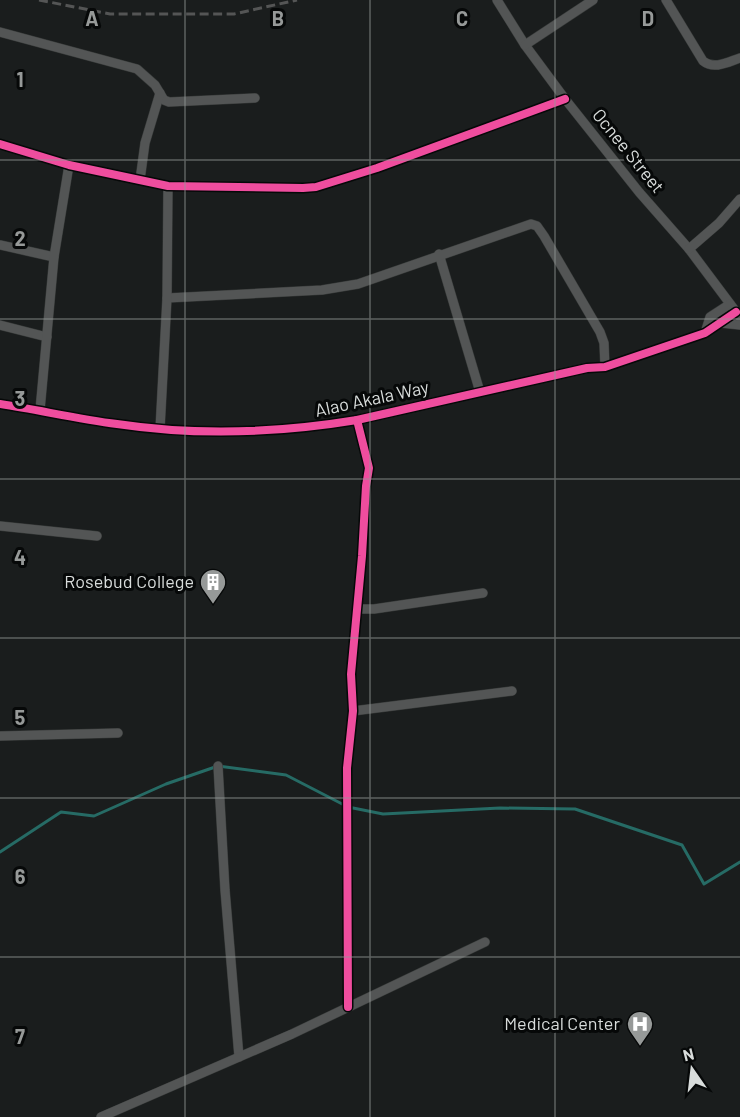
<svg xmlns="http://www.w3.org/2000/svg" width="740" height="1117" font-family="Barlow,sans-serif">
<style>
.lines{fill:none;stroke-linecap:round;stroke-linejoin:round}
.stream{stroke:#266b65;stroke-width:3}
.minor-casing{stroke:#373a39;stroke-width:10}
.minor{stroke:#535555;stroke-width:9}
.rail{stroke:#545555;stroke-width:3;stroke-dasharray:9 4.5;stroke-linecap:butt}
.cycleway-casing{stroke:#060808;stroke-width:11}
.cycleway{stroke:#ef4d9e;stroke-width:8}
.grid{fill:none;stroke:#969998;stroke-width:1.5;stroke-opacity:0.55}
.labels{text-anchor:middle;stroke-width:6;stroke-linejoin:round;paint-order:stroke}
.street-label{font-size:18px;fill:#d8dcdb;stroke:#060808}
.poi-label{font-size:18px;fill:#d8dcdb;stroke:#060808;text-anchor:end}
.grid-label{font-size:20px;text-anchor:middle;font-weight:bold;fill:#969998;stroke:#060808;stroke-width:6;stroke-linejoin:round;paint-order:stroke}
</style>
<rect width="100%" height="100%" fill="#1a1d1d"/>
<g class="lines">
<path class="stream" d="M0,852L61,812L94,816L166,784L218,766L286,775L348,807L383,814L500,808L575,809L682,845L704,884L740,862"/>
<g class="minor-casing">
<g id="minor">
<path d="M497,0L525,45L565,99L639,192L689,249L740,317"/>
<path d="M666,0L703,61C714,70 728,62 740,58"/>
<path d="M0,32L137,69L155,85L164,100L169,102L255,98"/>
<path d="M525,45L593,0"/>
<path d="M0,144L69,165L168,186L303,188L316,187L377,168L565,99"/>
<path d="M140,180L145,143L160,93"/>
<path d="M0,245L54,257"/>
<path d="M689,249L719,223L740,199"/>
<path d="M439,254L480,392"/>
<path d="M167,298L322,290L358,284L531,224L537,226L544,236L600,332L604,343L605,367"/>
<path d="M721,323L740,325"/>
<path d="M0,325L47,337"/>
<path d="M705,333L710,317L730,304"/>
<path d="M0,404C39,410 78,419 117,424C197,436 278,433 357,420L587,368L605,367L705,333L736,312"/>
<path d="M40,410L54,257L69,165"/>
<path d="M160,429L167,298L168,186"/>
<path d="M0,526L97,536"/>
<path d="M357,609H374L483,593"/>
<path d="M353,711L512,691"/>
<path d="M0,736L118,733"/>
<path d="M218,766L225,890L239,1057"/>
<path d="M348,1007L347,768L353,711L351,674L362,556L366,486L369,468L357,420"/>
<path d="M101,1117L292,1034L485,942"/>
</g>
</g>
<use href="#minor" class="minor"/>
<path class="rail" d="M39,0L110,14H234L297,0"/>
<g class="cycleway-casing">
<g id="cycleway">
<path d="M0,144L69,165L168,186L303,188L316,187L377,168L565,99"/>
<path d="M0,404C39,410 78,419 117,424C197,436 278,433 357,420L587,368L605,367L705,333L736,312"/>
<path d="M348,1007L347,768L353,711L351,674L362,556L366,486L369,468L357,420"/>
</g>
</g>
<use href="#cycleway" class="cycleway"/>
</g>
<path class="grid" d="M185,0V1117M370,0V1117M555,0V1117M0,160H740M0,319H740M0,479H740M0,638H740M0,798H740M0,957H740"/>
<defs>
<g id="building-pin" transform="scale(1.35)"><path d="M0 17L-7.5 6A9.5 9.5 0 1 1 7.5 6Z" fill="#969998" stroke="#060808"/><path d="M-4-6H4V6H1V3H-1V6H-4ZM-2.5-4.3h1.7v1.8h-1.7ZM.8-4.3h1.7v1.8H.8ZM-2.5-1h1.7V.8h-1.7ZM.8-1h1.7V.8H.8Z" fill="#fff"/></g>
<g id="hospital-pin" transform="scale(1.35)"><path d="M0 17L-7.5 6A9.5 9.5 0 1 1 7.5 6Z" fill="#969998" stroke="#060808"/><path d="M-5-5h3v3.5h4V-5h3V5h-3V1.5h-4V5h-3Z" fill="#fff"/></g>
</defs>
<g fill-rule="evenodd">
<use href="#building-pin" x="213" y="582"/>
<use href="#hospital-pin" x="640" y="1024"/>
</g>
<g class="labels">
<g class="street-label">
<text transform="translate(628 151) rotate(51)" y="6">Ocnee Street</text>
<text transform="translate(372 399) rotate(-12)" y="6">Alao Akala Way</text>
</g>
<g class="poi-label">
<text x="194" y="588">Rosebud College</text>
<text x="620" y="1030">Medical Center</text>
</g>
</g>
<g class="grid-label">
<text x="92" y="26">A</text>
<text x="278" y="26">B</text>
<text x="462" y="26">C</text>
<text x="648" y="26">D</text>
<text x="20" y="87">1</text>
<text x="20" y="246">2</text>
<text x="20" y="406">3</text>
<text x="20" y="565">4</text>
<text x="20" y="725">5</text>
<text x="20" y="884">6</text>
<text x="20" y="1044">7</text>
</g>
<g transform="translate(692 1069) rotate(346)" stroke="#060808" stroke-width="4.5" paint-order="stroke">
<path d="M0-4.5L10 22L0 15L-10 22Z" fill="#d8dcdb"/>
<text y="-9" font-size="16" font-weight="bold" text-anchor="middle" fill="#d8dcdb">N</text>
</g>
</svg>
